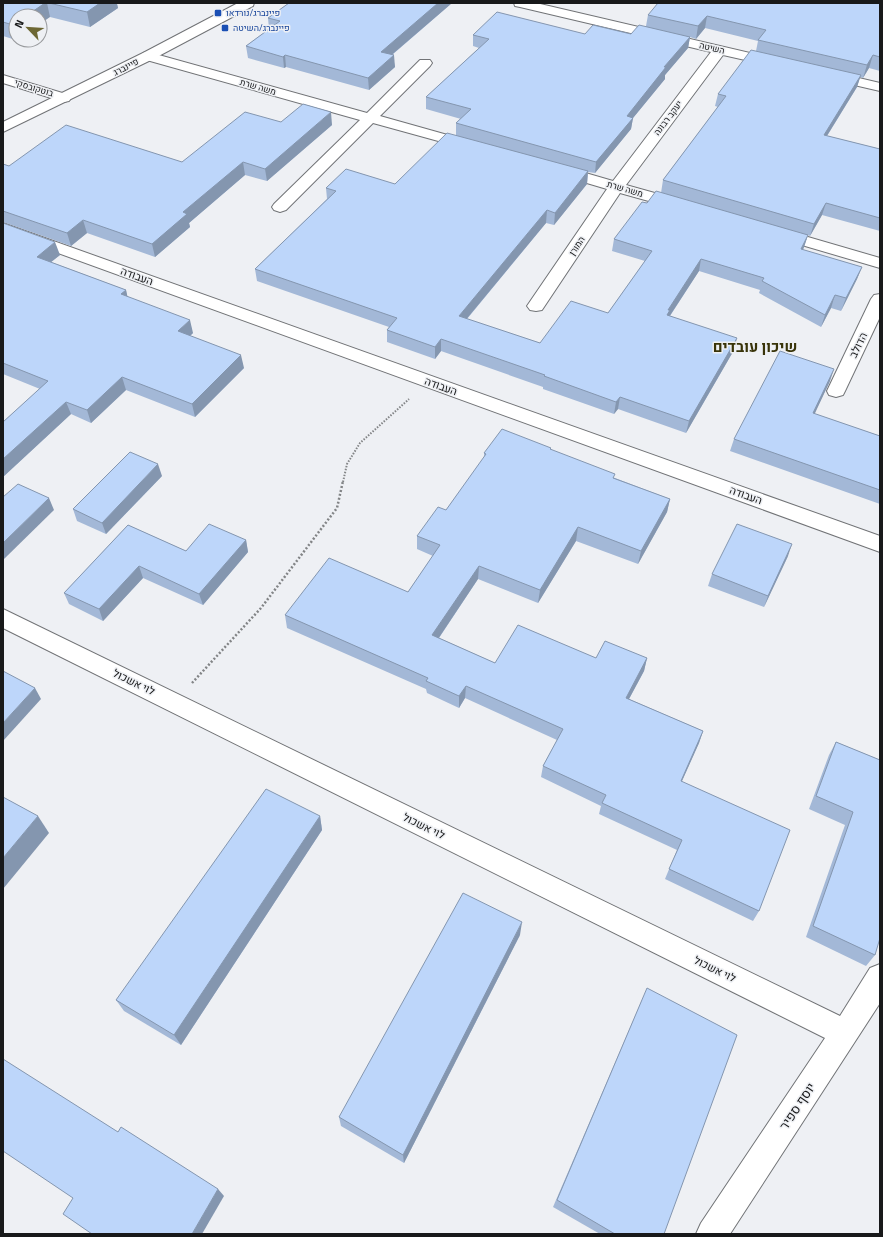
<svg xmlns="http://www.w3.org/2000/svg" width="883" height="1237" font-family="'Titillium Web',Heebo,sans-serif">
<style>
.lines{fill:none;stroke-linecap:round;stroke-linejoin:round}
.street-casing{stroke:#717376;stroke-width:2}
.secondary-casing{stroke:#717376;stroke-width:2}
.path-far1{stroke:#828486;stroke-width:2;stroke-dasharray:1.5 1.5;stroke-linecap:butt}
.path{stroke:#828486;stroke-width:2.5;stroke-dasharray:2 2;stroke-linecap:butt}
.street{fill:#fff;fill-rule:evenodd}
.secondary{fill:#fff;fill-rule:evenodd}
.wall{fill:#a3b8d7;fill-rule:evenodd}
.shaded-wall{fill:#8496af}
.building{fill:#bdd6fa;stroke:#8496af}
.transit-dot{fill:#1a4fb4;stroke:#eef0f4;stroke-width:1.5}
.labels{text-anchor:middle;stroke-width:3;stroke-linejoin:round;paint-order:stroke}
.far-transit-label{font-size:9px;fill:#164399;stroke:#eef0f4;text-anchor:start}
.far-street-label{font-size:9px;fill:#18191a;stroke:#eef0f4}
.street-label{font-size:11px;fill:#18191a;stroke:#eef0f4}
.near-street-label{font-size:13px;fill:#18191a;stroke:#eef0f4}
.district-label{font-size:15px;font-weight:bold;fill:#393409;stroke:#eef0f4}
</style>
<rect width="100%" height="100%" fill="#eef0f4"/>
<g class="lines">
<g class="street-casing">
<g id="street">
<path d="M514,3H536L776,59L781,60L783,63L781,66L776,67L723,55L626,185L687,202L689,205L687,208L681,210L620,193L542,310L536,311L530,310L527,306L607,189L553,173L550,170L553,167L558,165L613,181L711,52L520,7L515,6Z"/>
<path d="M148,52L367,113L420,60H430L432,63L430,66L380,116L476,143L478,146L476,149L471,150L373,123L286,210L280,212L274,210L272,207L274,204L360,120L143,59L141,56L143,53Z"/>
<path d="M829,71L880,83V91L824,78L822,75L824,72Z"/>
<path d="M3,75L69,95L71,98L69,101L64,102L3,83Z"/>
<path d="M3,223L880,536V552L3,233Z"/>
<path d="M777,228L880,258V268L771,236L769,233L771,230Z"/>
<path d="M880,294V317L845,391L843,395L836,397L829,395L827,391L871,299L874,295Z"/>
<path d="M3,609L840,1016L870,968L880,964V1003L730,1234H696L701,1223L825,1038L3,628Z"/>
</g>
</g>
<g class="secondary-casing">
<path id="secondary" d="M238,3H254L253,6L153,59L3,132V122L143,53Z"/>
</g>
<path class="path-far1" d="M343,482L347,464L360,443L409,399"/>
<path class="path" d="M192,683L261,608L337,508L343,481"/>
<use href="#street" class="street"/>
<use href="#secondary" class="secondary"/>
</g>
<g class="wall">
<path d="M3,3H118L117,4L118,8L90,27L50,17L16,16V40L3,36Z"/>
<path d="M289,3H452L392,55L395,67L369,90L286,67L284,68L248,58L246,46L269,29L268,18Z"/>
<path d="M880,3V71L869,68L863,78L860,77L857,87L827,136L880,149V231L822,215L810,236L808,235L803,250L862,267L857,279L841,311L831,308L821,327L759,293L760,290L699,271L670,316L734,350L686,433L618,409L614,414L543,389V387L441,351L435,359L387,342V330L389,327L257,281L255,269L327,199L326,188L395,184L456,135V123L461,119L426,109V97L479,48L473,46V35L585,34H631L646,26L648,15ZM705,28L758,41L756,51L718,94L715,106L718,107L663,180L661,193L647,203L614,239L612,251L645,261L608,313L540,343L467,319L546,223L554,225L587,184L588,172L595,173L631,129L633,118L665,79V75L688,48L690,37L696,39Z"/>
<path d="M281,122L332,125L267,181L245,175L189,223L190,227L155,257L87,233L71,246L3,222V164L9,166L182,162Z"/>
<path d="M3,223L60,255L51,262L126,290L127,296L193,333L190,336L244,368L195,417L126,390L91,423L71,414L3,477V422L40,389L3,374Z"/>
<path d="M830,381L814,414L880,436V504L730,451L734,439Z"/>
<path d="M551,448V450L615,478L670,499L667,512L638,564L576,541L538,603L478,579L439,638L495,663L596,658H647L644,671L629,699L703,731L699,743L682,781L759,911L753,921L665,879L677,850L599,814L601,806L541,777L543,766L557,740L465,698L459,708L427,693L426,689L287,628L285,615L408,592L433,556L417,549V536L446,510L484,458V453Z"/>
<path d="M162,476L106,534L77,521L73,509Z"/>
<path d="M128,525L186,551L246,540L248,552L203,605L143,578L103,621L69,604L64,593Z"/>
<path d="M788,556L764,607L708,586L712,574Z"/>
<path d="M836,742L880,760L875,955L866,966L806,937L845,825L809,809L829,755Z"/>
<path d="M320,816L322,830L181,1045L124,1011L116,1000Z"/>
<path d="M520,935L404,1163L341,1126L339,1117Z"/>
<path d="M642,1000L664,1234H600L553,1207Z"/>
</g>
<g class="shaded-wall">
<path d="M45,3H47L50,17L40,24V16H26Z"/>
<path d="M100,3H118L117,4L118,8L90,27L87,12Z"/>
<path d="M438,3H452L381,64V52Z"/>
<path d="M707,16L705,28L696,39L698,26Z"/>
<path d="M16,23V36L13,25Z"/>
<path d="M690,37L688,48L665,75V79L633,118L631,129L595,173L596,162L627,116L664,67Z"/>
<path d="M285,55L286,67L284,68L283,57Z"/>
<path d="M394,55L395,67L369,90L368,78Z"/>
<path d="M873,55L869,68L863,78L867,65Z"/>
<path d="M861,75L857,87L820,147L824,135Z"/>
<path d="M331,112L332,125L267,181L265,169Z"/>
<path d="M243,162L245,175L189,223L190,227L155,257L152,244L183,212Z"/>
<path d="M588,171L587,184L554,225L555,213Z"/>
<path d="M826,203L822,215L810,236L814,224Z"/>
<path d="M547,210L546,223L459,328V316Z"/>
<path d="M83,220L87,233L71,246L67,233Z"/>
<path d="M808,235L804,247L797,262L801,249Z"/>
<path d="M55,242L60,255L41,270L37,257Z"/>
<path d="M701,259L699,271L669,317L665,328L668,310Z"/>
<path d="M862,267L857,279L841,311L846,298Z"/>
<path d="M126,290L129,303L121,294Z"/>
<path d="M835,295L831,308L821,327L825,315Z"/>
<path d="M190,320L193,333L181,344L178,331Z"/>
<path d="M737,338L734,350L686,433L689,421Z"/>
<path d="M441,339V351L435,359V347Z"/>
<path d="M241,355L244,368L195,417L192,404Z"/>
<path d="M834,369L830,381L809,426L813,413Z"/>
<path d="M122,377L126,390L91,423L87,410Z"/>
<path d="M620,397L618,409L614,414L616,402Z"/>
<path d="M66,402L71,414L3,477V459Z"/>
<path d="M158,464L162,476L106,534L102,523Z"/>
<path d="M49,498L54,510L3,560V543Z"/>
<path d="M670,499L667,512L638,564L641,551Z"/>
<path d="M578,527L576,541L538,603L540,590Z"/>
<path d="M246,540L248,552L203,605L199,594Z"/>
<path d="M792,544L788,556L764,607L768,596Z"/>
<path d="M139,566L143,578L103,621L99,609Z"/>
<path d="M479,566L478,579L432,648V635Z"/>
<path d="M647,658L644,671L623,710L626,698Z"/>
<path d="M466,686L465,698L459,708V696Z"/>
<path d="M35,688L41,699L3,741V723Z"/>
<path d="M703,731L699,743L677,792L681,781Z"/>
<path d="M38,816L49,833L3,889V858Z"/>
<path d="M320,816L322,830L181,1045L174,1035Z"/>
<path d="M522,922L520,935L404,1163L403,1155Z"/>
<path d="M218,1189L224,1196L202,1234H192Z"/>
</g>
<g class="building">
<path d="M3,3H45L26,16H16V23L13,25L3,22Z"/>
<path d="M49,3H100L87,12Z"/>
<path d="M289,3H438L381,52L394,55L368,78L285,55L283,57L246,46L280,21L268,18Z"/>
<path d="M658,3H880V57L873,55L867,65L758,40L766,30L707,16L698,26L648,15Z"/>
<path d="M497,12L585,34L593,25L631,34L639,25L690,37L664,67H666L627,116L633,118L596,162L456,123L471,109L426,97L489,39L473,35Z"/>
<path d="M751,50L861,75L824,135L880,149V178L879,179H880V218L826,203L814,224L663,180L726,96L718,94Z"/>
<path d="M303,104L331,112L265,169L243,162L183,212L187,214L152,244L83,220L67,233L3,211V164L9,166L66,125L182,162L245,112L281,122Z"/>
<path d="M447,133L588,171L555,213L547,210L459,316L540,343L571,301L608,313L652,251L614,239L642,202L647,203L656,191L808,235L801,249L862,267L846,298L835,295L825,315L762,281L764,278L701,259L668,310H670L667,315L737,338L689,421L620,397L616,402L544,376L545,375L441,339L435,347L387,330L397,318L255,269L336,191L326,188L346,169L395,184Z"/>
<path d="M3,223L55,242L37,257L126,290L121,294L190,320L178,331L241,355L192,404L122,377L87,410L66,402L3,459V422L48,381L3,363Z"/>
<path d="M780,351L834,369L813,413L880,436V490L734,439Z"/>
<path d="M502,429L551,448L550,449L615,474L613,478L670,499L641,551L578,527L540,590L479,566L432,635L495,663L518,625L596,658L605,641L647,658L626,698L703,731L681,781L790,830L759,911L669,869L682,840L602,803L606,795L543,766L563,729L466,686L459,696L426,681L428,678L285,615L329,558L408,592L440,545L417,536L438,507L446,510L486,454L484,453Z"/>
<path d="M130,452L158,464L102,523L73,509Z"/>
<path d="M18,484L49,498L3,543V497Z"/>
<path d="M209,524L246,540L199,594L139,566L99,609L64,593L128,525L186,551Z"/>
<path d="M737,524L792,544L768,596L712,574Z"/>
<path d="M3,671L35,688L3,723Z"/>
<path d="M836,742L880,760V938L875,955L813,926L853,812L816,796Z"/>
<path d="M266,789L320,816L174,1035L116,1000Z"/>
<path d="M3,797L38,816L3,858Z"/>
<path d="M463,893L522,922L403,1155L339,1117Z"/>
<path d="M647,988L737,1035L664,1234H615L557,1200Z"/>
<path d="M3,1059L118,1132L121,1127L218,1189L192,1234H92L63,1214L73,1198L3,1151Z"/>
</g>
<g class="transit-dot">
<rect x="214" y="9" width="8" height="8" rx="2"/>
<rect x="221" y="24" width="8" height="8" rx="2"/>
</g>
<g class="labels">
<g class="far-transit-label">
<text x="226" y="16">פיינברג/נורדאו</text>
<text x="233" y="31">פיינברג/השיטה</text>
</g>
<g class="far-street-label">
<text transform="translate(712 48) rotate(13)" y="3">השיטה</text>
<text transform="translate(126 67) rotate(-27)" y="3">פיינברג</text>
<text transform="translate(258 87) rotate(16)" y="3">משה שרת</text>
<text transform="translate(34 88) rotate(17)" y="3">בוטקובסקי</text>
<text transform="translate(668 118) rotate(-53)" y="3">יעקב רבונה</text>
<text transform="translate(625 189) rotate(16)" y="3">משה שרת</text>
<text transform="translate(577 246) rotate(-56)" y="3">המורן</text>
</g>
<g class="street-label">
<text transform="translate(137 276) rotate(20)" y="4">העבודה</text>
<text transform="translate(858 345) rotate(-64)" y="4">הדולב</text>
<text transform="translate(441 386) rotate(20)" y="4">העבודה</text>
<text transform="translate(746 495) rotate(20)" y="4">העבודה</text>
<text transform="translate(134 682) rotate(26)" y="4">לוי אשכול</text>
<text transform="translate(424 826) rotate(26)" y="4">לוי אשכול</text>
<text transform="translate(715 969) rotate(26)" y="4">לוי אשכול</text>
</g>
<g class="near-street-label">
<text transform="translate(797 1106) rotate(-56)" y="5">יוסף ספיר</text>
</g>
<g class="district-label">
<text x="755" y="352">שיכון עובדים</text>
</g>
</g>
<rect width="883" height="1237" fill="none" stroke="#18191a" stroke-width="8"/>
<g transform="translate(28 28) rotate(295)"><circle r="19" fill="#eef0f4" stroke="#989a9d"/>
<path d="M0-3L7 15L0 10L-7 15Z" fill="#6d6733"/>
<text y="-6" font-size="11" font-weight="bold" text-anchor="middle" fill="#18191a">N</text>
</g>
</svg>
